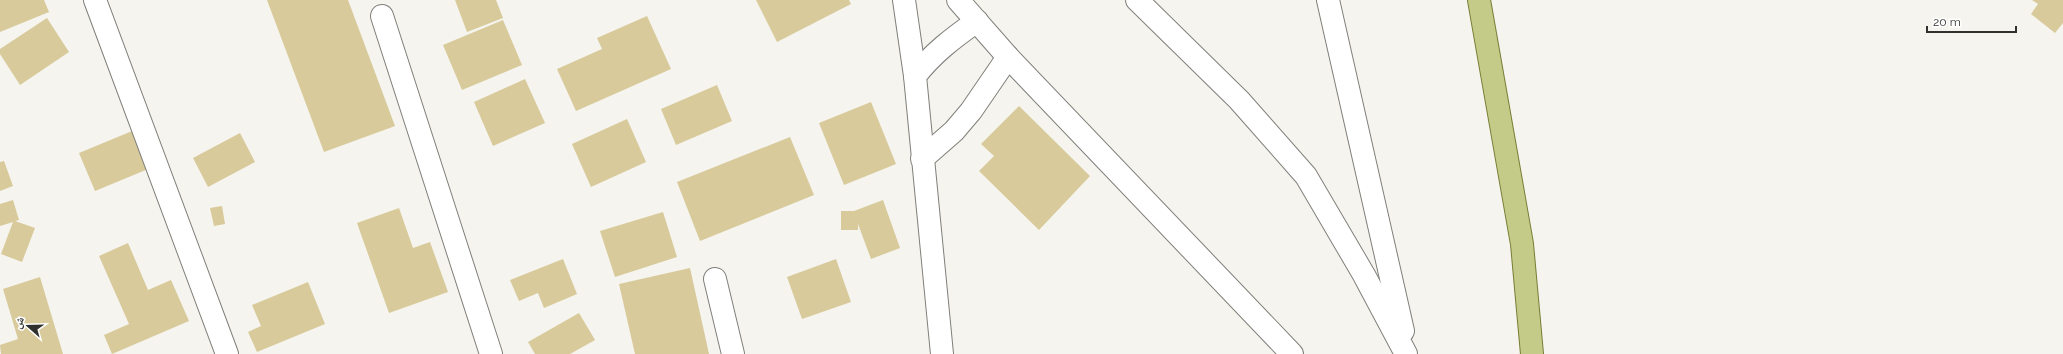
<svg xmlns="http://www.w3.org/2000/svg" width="2063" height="354" font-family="Raleway,'Noto Naskh Arabic',sans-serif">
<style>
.building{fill:#d8ca9a}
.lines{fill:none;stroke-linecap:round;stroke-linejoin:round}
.minor-casing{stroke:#807f7a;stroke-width:24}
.major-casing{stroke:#777d34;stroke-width:24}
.minor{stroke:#fff;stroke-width:22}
.major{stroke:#c4ca88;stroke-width:22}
</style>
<rect width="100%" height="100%" fill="#f5f4ee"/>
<g class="building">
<path d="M0,0H44L49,12L0,32Z"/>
<path d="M267,0H348L395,126L324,152Z"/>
<path d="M455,0H496L503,18L467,32Z"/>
<path d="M756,0H849L851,4L777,42Z"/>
<path d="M2032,0H2063V23L2055,33L2031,14L2038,4Z"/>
<path d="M647,16L671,69L576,111L557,69L602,49L597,38Z"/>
<path d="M47,18L69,52L20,85L0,54V49Z"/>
<path d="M503,20L522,65L462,90L443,45Z"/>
<path d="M525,79L545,123L493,146L474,102Z"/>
<path d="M717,85L732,121L676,145L661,109Z"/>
<path d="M871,102L896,164L844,185L819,123Z"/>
<path d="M1019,106L1090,176L1039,230L979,171L994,156L981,144Z"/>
<path d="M627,119L646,162L591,187L572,144Z"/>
<path d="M137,129L153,167L95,191L79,153Z"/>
<path d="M240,133L255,162L208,187L193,158Z"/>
<path d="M790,137L814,195L700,241L677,182Z"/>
<path d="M4,161L13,186L0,191V162Z"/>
<path d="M13,200L19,220L15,221L35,228L22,262L1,254L13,222L0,226V204Z"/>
<path d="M883,200L900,248L871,259L858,224V230H841V211H854Z"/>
<path d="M222,206L225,224L214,226L210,208Z"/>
<path d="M399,208L413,248L430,242L448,292L389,313L357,223Z"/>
<path d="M663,212L677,257L615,277L600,231Z"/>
<path d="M128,243L148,290L171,280L189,321L112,354L104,335L129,324L99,256Z"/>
<path d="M563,259L577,294L544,308L538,293L519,301L510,280Z"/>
<path d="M836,259L851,302L802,319L787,277Z"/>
<path d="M690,268L709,354H635L619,284Z"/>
<path d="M40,277L63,354H1L0,345L18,339L3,289Z"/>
<path d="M308,282L325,324L257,352L248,332L261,326L252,305Z"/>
<path d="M579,313L595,340L570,354H535L528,342Z"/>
</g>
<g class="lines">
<g class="minor-casing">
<g id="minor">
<path d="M95,0L227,354"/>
<path d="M904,0L915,76"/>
<path d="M958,0L1008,57L1292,354"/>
<path d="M1137,0L1239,100L1306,176L1364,275L1406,354"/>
<path d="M1328,0L1403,331"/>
<path d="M382,16L491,354"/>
<path d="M922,159L954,131L971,111L1008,57"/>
<path d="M715,279L733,354"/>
<path d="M942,354L915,76C933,53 953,38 977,21"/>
</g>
</g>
<g class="major-casing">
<path id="major" d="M1479,0L1522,244L1532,354"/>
</g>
<use href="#minor" class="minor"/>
<use href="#major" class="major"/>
</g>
<g transform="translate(28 326) rotate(290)" stroke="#ffffff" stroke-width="3" paint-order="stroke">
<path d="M0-3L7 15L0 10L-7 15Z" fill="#30302e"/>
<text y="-6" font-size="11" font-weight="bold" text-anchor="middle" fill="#30302e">ش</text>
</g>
<path d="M1927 26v6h89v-6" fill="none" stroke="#30302e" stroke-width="2"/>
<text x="1933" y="26" font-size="12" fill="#30302e" stroke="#ffffff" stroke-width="3" paint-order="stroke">20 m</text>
</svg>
